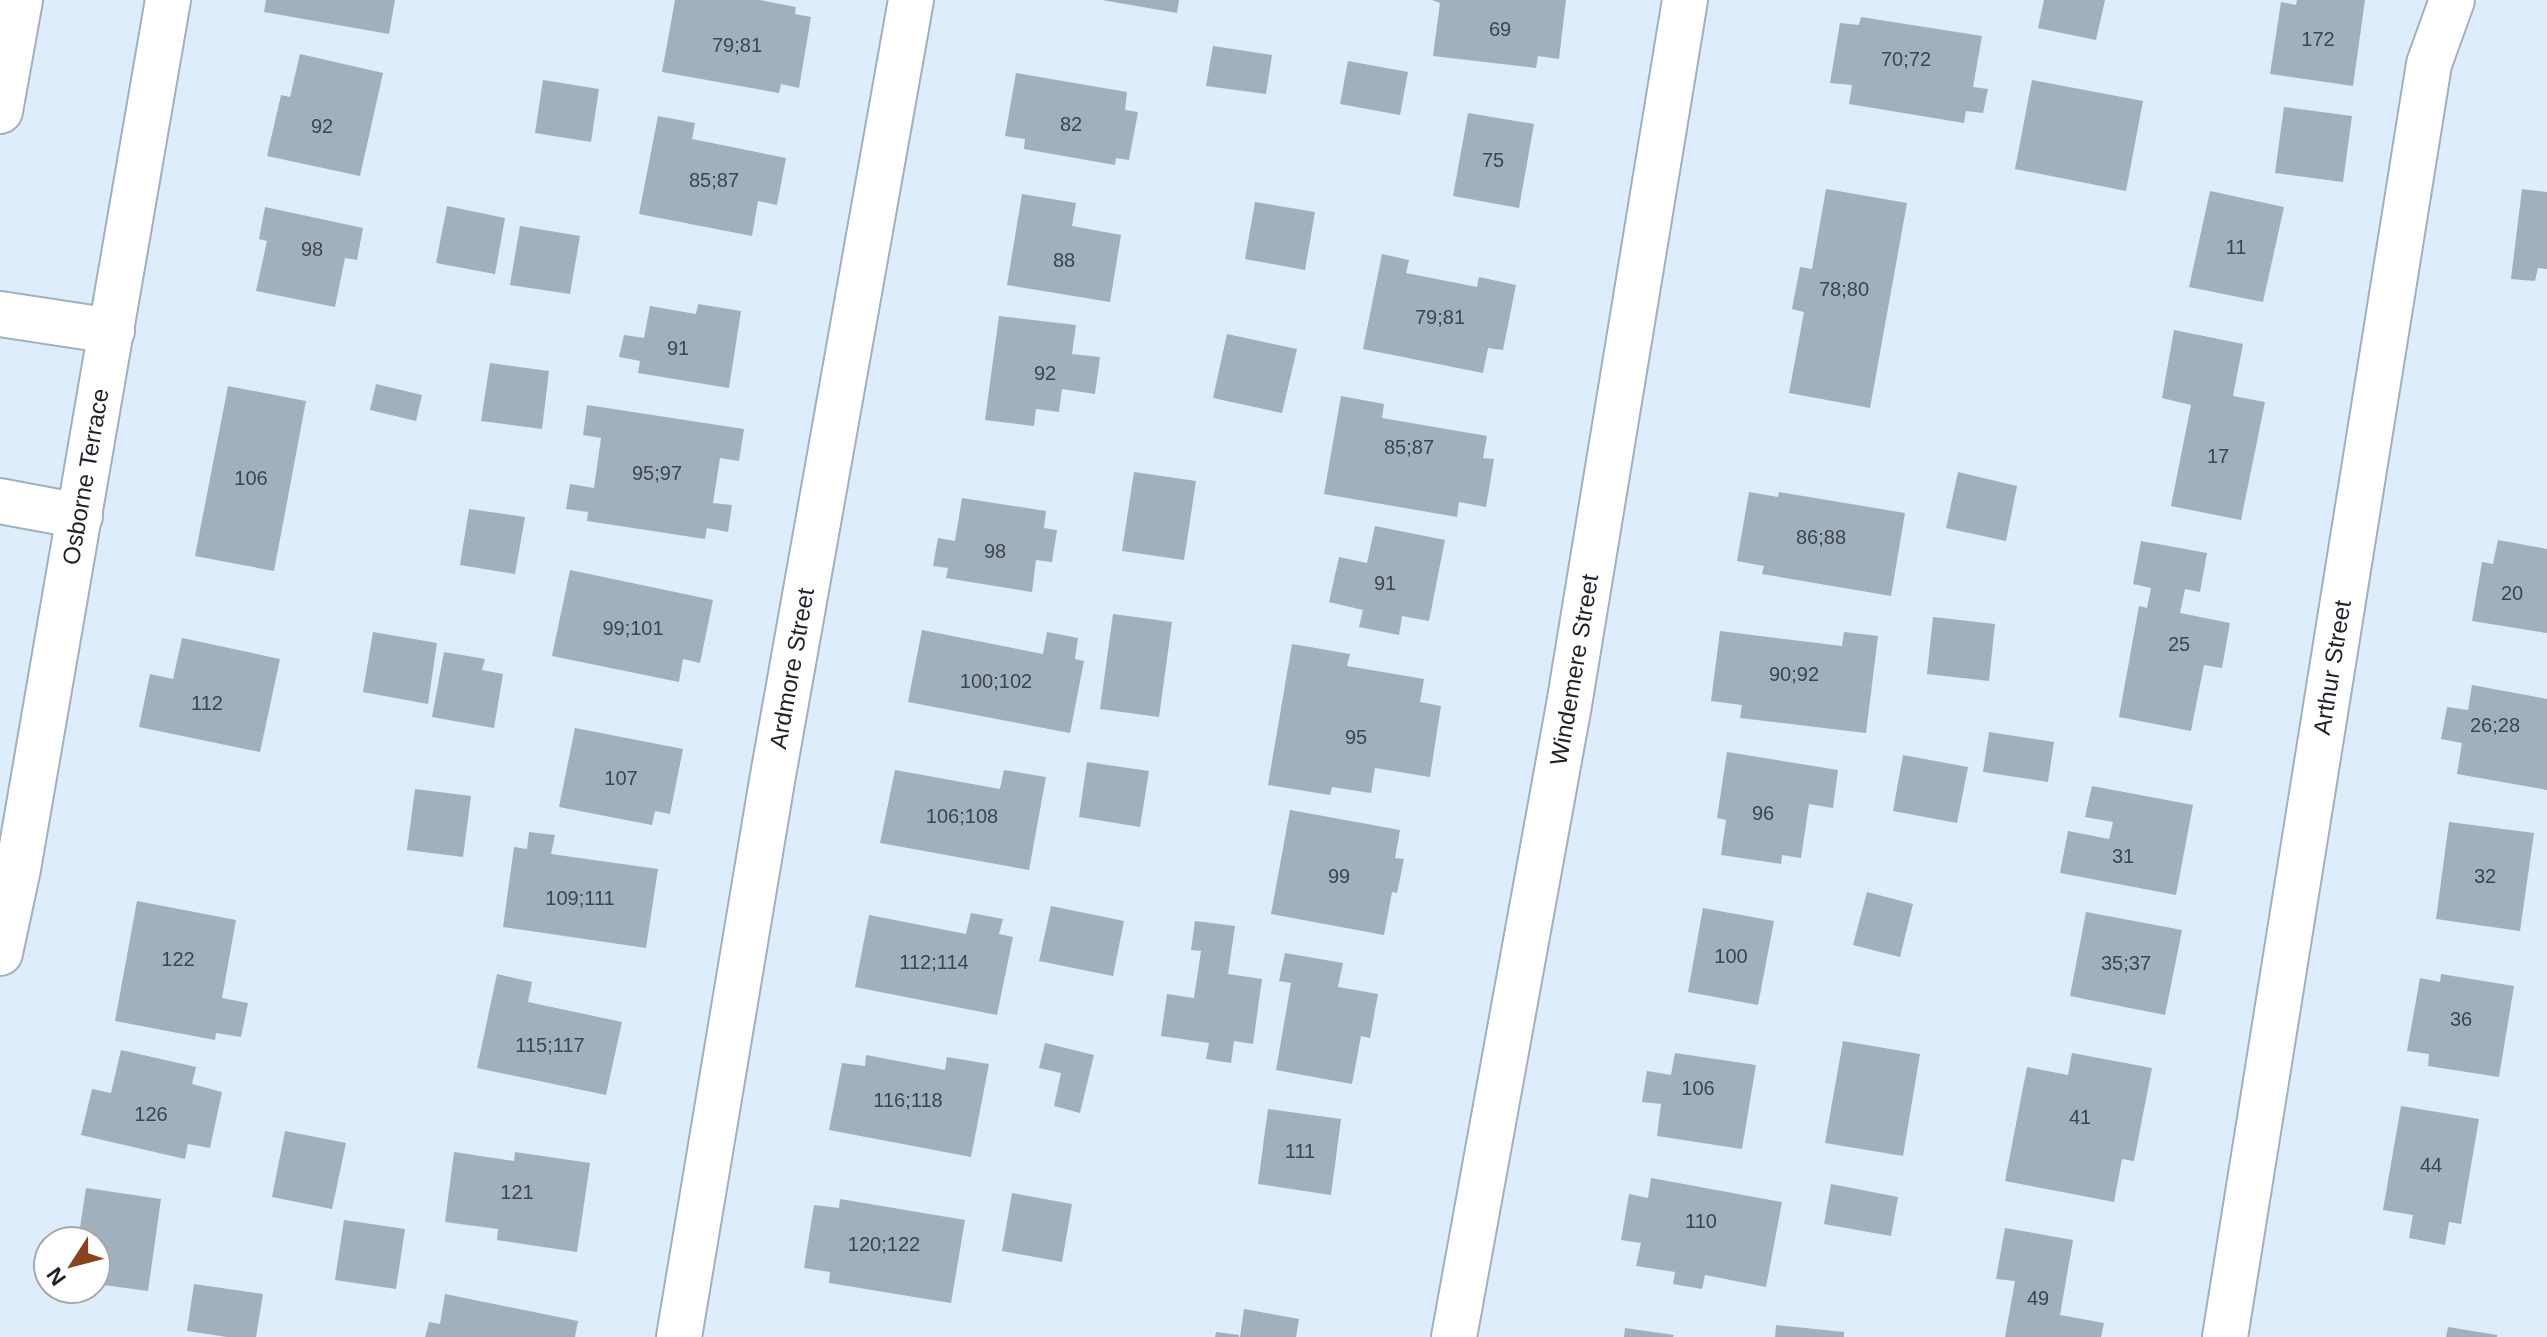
<svg xmlns="http://www.w3.org/2000/svg" width="2547" height="1337" font-family="Helvetica,sans-serif">
<style>
.building{fill:#a0b0bd}
.lines{fill:none;stroke-linecap:round;stroke-linejoin:round}
.minor-casing{stroke:#a1b0be;stroke-width:48}
.minor{stroke:#fff;stroke-width:44}
.labels{text-anchor:middle;stroke-width:6;stroke-linejoin:round;paint-order:stroke}
.number-label{font-size:20px;fill:#3e464d}
.street-label{font-size:24px;fill:#1d2328;stroke:#fff}
</style>
<rect width="100%" height="100%" fill="#ddedfb"/>
<g class="building">
<path d="M266,0H395L389,34L264,12Z"/>
<path d="M675,0H760L796,7L795,14L811,17L799,88L781,84L779,93L662,72Z"/>
<path d="M1102,0H1179L1177,13Z"/>
<path d="M1432,0H1566L1559,59L1538,56L1536,68L1433,56L1440,3Z"/>
<path d="M2044,0H2105L2096,40L2038,28Z"/>
<path d="M2297,0H2365L2353,86L2270,74L2281,2L2296,5Z"/>
<path d="M1861,17L1982,36L1973,87L1988,89L1983,113L1966,111L1964,123L1849,104L1852,85L1830,83L1840,23L1859,25Z"/>
<path d="M1213,46L1272,55L1266,94L1206,86Z"/>
<path d="M300,54L383,73L360,176L267,156L281,95L290,97Z"/>
<path d="M1348,61L1408,72L1400,115L1340,104Z"/>
<path d="M1016,73L1127,92L1125,110L1138,112L1129,160L1116,158L1115,165L1024,149L1025,139L1005,136Z"/>
<path d="M543,80L599,89L591,142L535,133Z"/>
<path d="M2032,80L2143,101L2126,191L2015,169Z"/>
<path d="M2284,107L2352,116L2343,182L2275,173Z"/>
<path d="M1468,113L1534,124L1519,208L1453,196Z"/>
<path d="M658,116L695,123L692,139L786,158L777,205L758,201L752,236L639,214Z"/>
<path d="M1826,189L1907,203L1870,408L1789,393L1804,312L1792,309L1800,267L1812,269Z"/>
<path d="M2522,189L2547,192V269L2538,268L2535,281L2511,279Z"/>
<path d="M2210,191L2284,207L2263,302L2189,287Z"/>
<path d="M1022,194L1076,203L1072,226L1121,235L1110,302L1007,285Z"/>
<path d="M1255,202L1315,212L1305,270L1245,259Z"/>
<path d="M447,206L505,218L495,274L436,263Z"/>
<path d="M265,207L363,228L357,260L345,258L335,307L256,291L267,241L259,239Z"/>
<path d="M520,226L580,236L570,294L510,285Z"/>
<path d="M1382,254L1409,260L1406,273L1477,287L1479,277L1516,285L1503,350L1488,348L1483,373L1363,349Z"/>
<path d="M698,304L741,311L729,388L638,373L640,361L619,357L624,335L644,338L650,306L696,314Z"/>
<path d="M999,316L1076,325L1072,354L1100,357L1095,394L1062,389L1059,412L1036,409L1034,426L985,420Z"/>
<path d="M2174,330L2243,344L2233,396L2265,402L2241,520L2171,506L2191,405L2162,398Z"/>
<path d="M1227,334L1297,349L1282,413L1213,398Z"/>
<path d="M490,363L549,371L542,429L481,421Z"/>
<path d="M376,384L422,395L416,421L370,410Z"/>
<path d="M228,386L306,401L274,571L195,556Z"/>
<path d="M1341,396L1384,404L1382,418L1487,436L1483,458L1494,459L1486,507L1459,502L1457,517L1324,494Z"/>
<path d="M587,405L744,429L739,461L720,458L713,503L732,505L728,532L707,528L705,539L587,521L588,512L566,509L570,484L594,488L601,438L583,435Z"/>
<path d="M1134,472L1196,481L1184,560L1122,551Z"/>
<path d="M1958,472L2017,486L2006,541L1946,528Z"/>
<path d="M1749,492L1778,497L1779,492L1905,513L1891,596L1762,574L1764,566L1737,561Z"/>
<path d="M962,498L1046,511L1044,528L1057,530L1052,562L1036,560L1032,592L946,578L948,568L933,566L938,538L955,541Z"/>
<path d="M469,509L525,517L515,574L460,565Z"/>
<path d="M1375,526L1445,540L1429,621L1402,616L1399,635L1359,627L1363,610L1329,602L1339,557L1367,563Z"/>
<path d="M2498,540L2547,549V633L2472,621L2482,562L2493,564Z"/>
<path d="M2141,541L2207,553L2200,592L2185,589L2180,613L2230,623L2222,668L2204,665L2191,731L2119,717L2139,606L2147,608L2151,588L2133,584Z"/>
<path d="M570,570L713,600L700,663L683,659L679,682L552,656Z"/>
<path d="M1113,614L1172,622L1159,717L1100,709Z"/>
<path d="M1933,617L1995,624L1989,681L1927,674Z"/>
<path d="M922,630L1043,654L1047,632L1078,638L1075,659L1084,661L1070,733L908,702Z"/>
<path d="M1720,631L1842,646L1844,632L1878,636L1866,733L1740,718L1742,705L1711,701Z"/>
<path d="M373,632L437,643L428,704L363,692Z"/>
<path d="M182,638L280,659L260,752L139,727L150,674L173,679Z"/>
<path d="M1292,644L1350,654L1347,666L1424,679L1420,702L1441,706L1430,777L1375,768L1371,793L1332,787L1330,795L1268,785Z"/>
<path d="M444,652L485,659L482,670L503,674L494,728L432,717Z"/>
<path d="M2472,685L2547,699V790L2457,774L2462,743L2441,739L2447,707L2468,710Z"/>
<path d="M575,728L683,749L670,814L655,811L652,825L559,807Z"/>
<path d="M1989,732L2054,742L2048,782L1983,772Z"/>
<path d="M1727,752L1838,770L1833,808L1809,804L1801,858L1782,855L1781,864L1721,855L1726,820L1717,818Z"/>
<path d="M1903,755L1968,767L1957,823L1893,811Z"/>
<path d="M1087,762L1149,771L1140,827L1079,817Z"/>
<path d="M895,770L1000,789L1004,770L1046,777L1029,870L880,843Z"/>
<path d="M2092,786L2193,805L2176,895L2060,873L2068,831L2109,839L2113,822L2085,817Z"/>
<path d="M415,789L471,796L463,857L407,850Z"/>
<path d="M1290,810L1400,830L1395,858L1404,859L1397,893L1392,892L1384,935L1271,914Z"/>
<path d="M2449,822L2534,833L2520,931L2436,919Z"/>
<path d="M529,832L555,835L551,854L658,869L646,948L503,927L514,847L527,849Z"/>
<path d="M1867,892L1913,904L1900,957L1853,945Z"/>
<path d="M137,901L236,920L222,998L248,1003L241,1037L216,1033L215,1040L115,1021Z"/>
<path d="M1051,906L1124,921L1113,976L1039,961Z"/>
<path d="M1703,908L1774,921L1758,1005L1688,992Z"/>
<path d="M2086,912L2182,930L2165,1015L2070,996Z"/>
<path d="M971,913L1003,919L999,934L1013,937L997,1015L855,987L869,915L966,934Z"/>
<path d="M1195,921L1235,926L1228,974L1262,979L1253,1044L1234,1041L1231,1063L1206,1059L1209,1043L1161,1036L1167,994L1194,998L1201,951L1191,950Z"/>
<path d="M1285,953L1343,963L1338,987L1378,994L1370,1038L1361,1036L1352,1084L1276,1070L1291,983L1279,981Z"/>
<path d="M497,974L532,982L528,1002L622,1022L606,1095L477,1068Z"/>
<path d="M2441,974L2514,986L2499,1077L2428,1066L2429,1054L2407,1051L2420,978L2440,982Z"/>
<path d="M1843,1041L1920,1054L1903,1156L1825,1143Z"/>
<path d="M1045,1043L1094,1055L1080,1113L1054,1106L1061,1073L1039,1068Z"/>
<path d="M121,1050L196,1067L192,1084L222,1092L210,1148L188,1144L185,1159L81,1135L92,1089L111,1093Z"/>
<path d="M1675,1053L1756,1065L1742,1149L1657,1136L1661,1104L1642,1102L1647,1071L1671,1075Z"/>
<path d="M2072,1053L2152,1068L2134,1161L2122,1159L2114,1202L2005,1181L2027,1067L2068,1075Z"/>
<path d="M866,1055L945,1070L947,1057L989,1064L971,1157L829,1130L842,1063L865,1066Z"/>
<path d="M2401,1106L2479,1119L2461,1224L2449,1222L2445,1245L2409,1238L2413,1215L2383,1210Z"/>
<path d="M1268,1109L1341,1119L1331,1195L1258,1184Z"/>
<path d="M285,1131L346,1143L332,1209L272,1197Z"/>
<path d="M454,1152L514,1161L515,1152L590,1163L577,1252L497,1240L498,1229L445,1222Z"/>
<path d="M1651,1178L1782,1202L1766,1287L1705,1275L1702,1289L1673,1284L1675,1272L1636,1266L1641,1243L1621,1240L1629,1194L1648,1198Z"/>
<path d="M1831,1184L1898,1197L1891,1236L1824,1224Z"/>
<path d="M86,1188L161,1199L148,1291L96,1284V1241H78Z"/>
<path d="M1012,1193L1072,1204L1062,1262L1002,1251Z"/>
<path d="M840,1199L965,1220L951,1303L829,1283L830,1272L804,1268L814,1205L839,1208Z"/>
<path d="M344,1220L405,1229L396,1289L335,1280Z"/>
<path d="M2005,1228L2073,1240L2060,1315L2104,1323L2101,1337H2005L2015,1281L1996,1279Z"/>
<path d="M194,1284L263,1294L256,1337H227L187,1331Z"/>
<path d="M445,1294L578,1321L575,1337H425L429,1322L440,1324Z"/>
<path d="M1244,1309L1299,1319L1296,1337H1240Z"/>
<path d="M1776,1325L1844,1332V1337H1775Z"/>
<path d="M2448,1327L2497,1335V1337H2446Z"/>
<path d="M1625,1328L1674,1335L1673,1337H1624Z"/>
<path d="M1216,1332L1239,1335V1337H1215Z"/>
</g>
<g class="lines">
<g class="minor-casing">
<g id="minor">
<path d="M0,111L20,0"/>
<path d="M0,314L112,331"/>
<path d="M0,501L80,516"/>
<path id="s1" d="M0,953L18,869L168,0"/>
<path id="s2" d="M679,1337L772,781L911,0"/>
<path id="s3" d="M1454,1337L1569,705L1685,0"/>
<path id="s4" d="M2225,1337L2429,64L2452,0"/>
</g>
</g>
<use href="#minor" class="minor"/>
</g>
<g class="labels">
<g class="number-label">
<text x="1500" y="36">69</text>
<text x="2318" y="46">172</text>
<text x="737" y="52">79;81</text>
<text x="1906" y="66">70;72</text>
<text x="1071" y="131">82</text>
<text x="322" y="133">92</text>
<text x="1493" y="167">75</text>
<text x="714" y="187">85;87</text>
<text x="2236" y="254">11</text>
<text x="312" y="256">98</text>
<text x="1064" y="267">88</text>
<text x="1844" y="296">78;80</text>
<text x="1440" y="324">79;81</text>
<text x="678" y="355">91</text>
<text x="1045" y="380">92</text>
<text x="1409" y="454">85;87</text>
<text x="2218" y="463">17</text>
<text x="657" y="480">95;97</text>
<text x="251" y="485">106</text>
<text x="1821" y="544">86;88</text>
<text x="995" y="558">98</text>
<text x="1385" y="590">91</text>
<text x="2512" y="600">20</text>
<text x="633" y="635">99;101</text>
<text x="2179" y="651">25</text>
<text x="1794" y="681">90;92</text>
<text x="996" y="688">100;102</text>
<text x="207" y="710">112</text>
<text x="2495" y="732">26;28</text>
<text x="1356" y="744">95</text>
<text x="621" y="785">107</text>
<text x="1763" y="820">96</text>
<text x="962" y="823">106;108</text>
<text x="2123" y="863">31</text>
<text x="1339" y="883">99</text>
<text x="2485" y="883">32</text>
<text x="580" y="905">109;111</text>
<text x="1731" y="963">100</text>
<text x="178" y="966">122</text>
<text x="934" y="969">112;114</text>
<text x="2126" y="970">35;37</text>
<text x="2461" y="1026">36</text>
<text x="550" y="1052">115;117</text>
<text x="1698" y="1095">106</text>
<text x="908" y="1107">116;118</text>
<text x="151" y="1121">126</text>
<text x="2080" y="1124">41</text>
<text x="1300" y="1158">111</text>
<text x="2431" y="1172">44</text>
<text x="517" y="1199">121</text>
<text x="1701" y="1228">110</text>
<text x="884" y="1251">120;122</text>
<text x="2038" y="1305">49</text>
</g>
<g class="street-label">
<text dy="8" stroke="none"><textPath href="#s1" startOffset="484">Osborne Terrace</textPath></text>
<text dy="8" stroke="none"><textPath href="#s4" startOffset="678">Arthur Street</textPath></text>
<text dy="8" stroke="none"><textPath href="#s2" startOffset="678">Ardmore Street</textPath></text>
<text dy="8" stroke="none"><textPath href="#s3" startOffset="678">Windemere Street</textPath></text>
</g>
</g>
<g transform="translate(72 1265) rotate(234)"><circle r="38" fill="#ffffff" stroke="#a5a7a9" stroke-width="2"/>
<path d="M0-6L14 30L0 20L-14 30Z" fill="#8a441d"/>
<text y="-12" font-size="22" font-weight="bold" text-anchor="middle" fill="#1d2328">N</text>
</g>
</svg>
